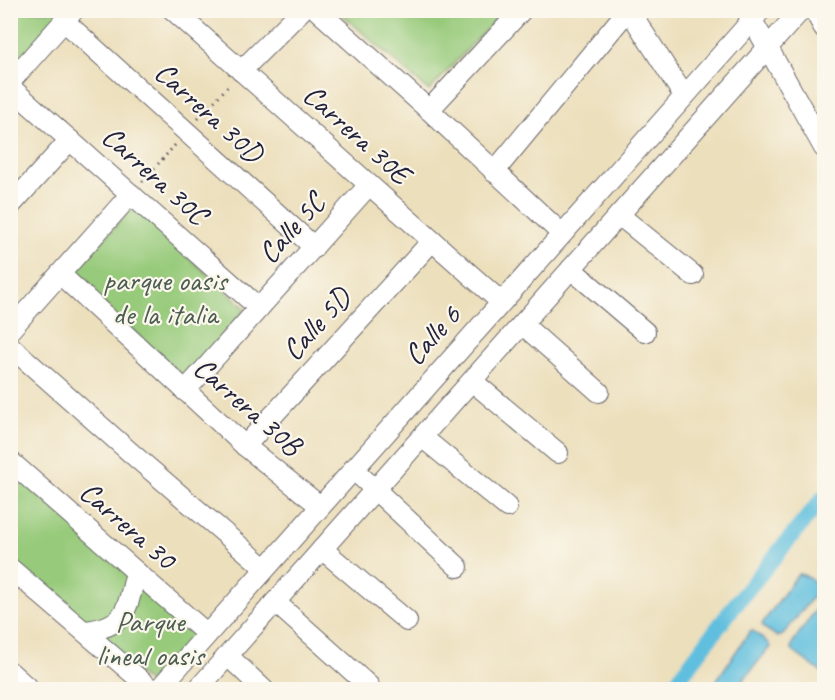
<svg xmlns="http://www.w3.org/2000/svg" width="835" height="700" font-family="Caveat,sans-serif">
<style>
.green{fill:#97ca7a;stroke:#5c765a;stroke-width:1.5}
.water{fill:#60bfde;stroke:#41708c;stroke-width:1.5}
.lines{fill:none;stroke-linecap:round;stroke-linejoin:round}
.canal{stroke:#60bfde;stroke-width:16}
.minor-casing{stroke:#696468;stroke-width:22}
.path{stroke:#696468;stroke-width:3;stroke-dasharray:1.5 4.5;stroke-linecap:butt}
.minor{stroke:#fff;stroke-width:20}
.labels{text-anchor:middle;stroke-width:4.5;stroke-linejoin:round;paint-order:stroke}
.street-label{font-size:30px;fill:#22223b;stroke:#fbf7ec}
.park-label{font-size:30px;fill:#4b5d51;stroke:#fbf7ec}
</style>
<rect width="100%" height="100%" fill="#fbf7ec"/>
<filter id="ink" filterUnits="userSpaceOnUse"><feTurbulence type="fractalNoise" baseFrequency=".0167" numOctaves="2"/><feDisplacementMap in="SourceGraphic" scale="12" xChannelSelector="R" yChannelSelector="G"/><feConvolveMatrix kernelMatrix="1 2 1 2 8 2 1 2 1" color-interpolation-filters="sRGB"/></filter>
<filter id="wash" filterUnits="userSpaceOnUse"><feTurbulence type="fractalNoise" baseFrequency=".008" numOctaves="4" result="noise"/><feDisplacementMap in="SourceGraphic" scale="24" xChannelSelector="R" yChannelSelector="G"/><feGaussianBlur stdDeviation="1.35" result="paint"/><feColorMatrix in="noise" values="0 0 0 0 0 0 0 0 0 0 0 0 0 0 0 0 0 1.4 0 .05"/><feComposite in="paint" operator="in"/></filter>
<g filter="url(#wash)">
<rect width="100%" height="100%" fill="#ecdfbc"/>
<g class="green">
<path d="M11,11H65L11,72Z"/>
<path d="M338,11H503L429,91Z"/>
<path d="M133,206L246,309L183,377L72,275Z"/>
<path d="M10,471L131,572L120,611L85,626L11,560Z"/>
<path d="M138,576L201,634L151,685L91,633L109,631Z"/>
</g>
<g class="water">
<path d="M798,574C805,574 816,582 819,589L783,635L778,637L764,628L762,624Z"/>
<path d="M824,598V674L794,652L791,648L793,642Z"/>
<path d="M750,631H753L768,643L770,647L736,689H712V687Z"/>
</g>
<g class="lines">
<path class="canal" d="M671,690L734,606L824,497"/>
</g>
</g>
<g filter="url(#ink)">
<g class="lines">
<g class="minor-casing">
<g id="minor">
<path d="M173,10L501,302"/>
<path d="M317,10L429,110"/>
<path d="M522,10L429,110L562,234"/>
<path d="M629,10L684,96"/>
<path d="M746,10L768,48L824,148"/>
<path d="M814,10L824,28"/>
<path d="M64,21L314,247"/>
<path d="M241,71L302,10"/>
<path d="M10,82L74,10"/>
<path d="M10,87L259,308"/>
<path d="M494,172L628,10"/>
<path d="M10,206L70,140"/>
<path d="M619,215L693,275"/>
<path d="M571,269L645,332"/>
<path d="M60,274L245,446L320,506"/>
<path d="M522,324L599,392"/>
<path d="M10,330L131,194"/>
<path d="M10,346L131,453L265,568"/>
<path d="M472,381L558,453"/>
<path d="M185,391L369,185"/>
<path d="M422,437L507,507"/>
<path d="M245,446L432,241"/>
<path d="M10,461L207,634"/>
<path d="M353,469L458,567"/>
<path d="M322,549L407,621"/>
<path d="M10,568L152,690"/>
<path d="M275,602L369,686"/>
<path d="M84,631C127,627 127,609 136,572"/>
<path d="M228,656L264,690"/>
<path d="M10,672L30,690"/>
<path d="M158,690L761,10"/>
<path d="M197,690L801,10"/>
</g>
</g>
<g class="path">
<path d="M198,119L230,84"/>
<path d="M142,182L176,144"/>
</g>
<use href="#minor" class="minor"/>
</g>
</g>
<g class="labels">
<g class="street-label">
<text transform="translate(209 112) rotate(42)" y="10">Carrera 30D</text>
<text transform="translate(357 134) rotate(42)" y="10">Carrera 30E</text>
<text transform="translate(155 175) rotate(42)" y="10">Carrera 30C</text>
<text transform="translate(291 228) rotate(-48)" y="10">Calle 5C</text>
<text transform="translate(316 324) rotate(-48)" y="10">Calle 5D</text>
<text transform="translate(432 335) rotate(-48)" y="10">Calle 6</text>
<text transform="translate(248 406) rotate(41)" y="10">Carrera 30B</text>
<text transform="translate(128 525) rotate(41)" y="10">Carrera 30</text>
</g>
<g class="park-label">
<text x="165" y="290">parque oasis<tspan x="165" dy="34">de la italia</tspan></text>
<text x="150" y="631">Parque<tspan x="150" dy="34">lineal oasis</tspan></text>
</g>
</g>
<rect width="835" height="700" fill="none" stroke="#fbf7ec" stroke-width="36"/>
</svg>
